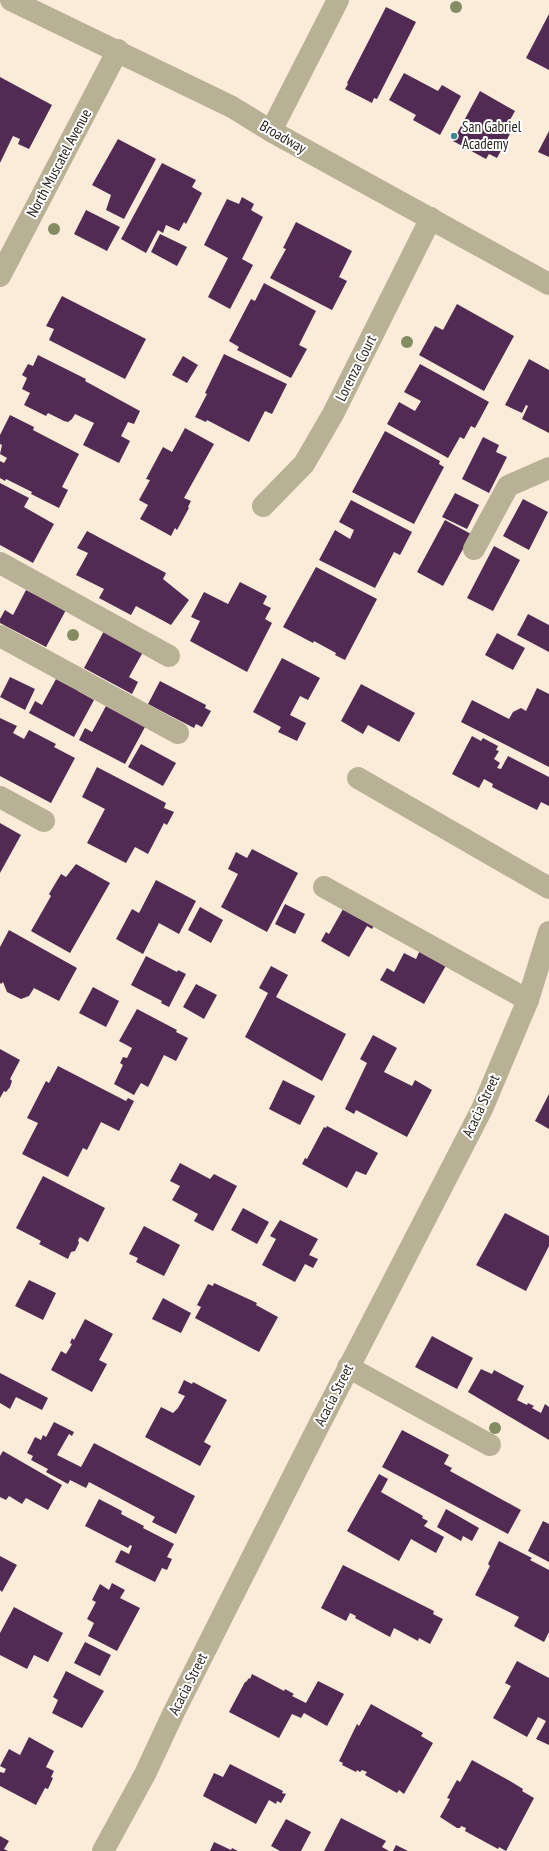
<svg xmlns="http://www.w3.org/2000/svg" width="549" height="1851" font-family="'PT Sans Narrow',sans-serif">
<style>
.building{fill:#522b55}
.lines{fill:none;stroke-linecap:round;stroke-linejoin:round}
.minor{stroke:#b9b196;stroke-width:22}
.tree{fill:#848c61}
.poi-dot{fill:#3f868f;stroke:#fff;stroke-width:1.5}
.labels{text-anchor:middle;stroke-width:4;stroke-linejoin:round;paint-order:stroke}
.poi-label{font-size:15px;fill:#2a251d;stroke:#fff;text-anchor:start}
.street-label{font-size:15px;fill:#2a251d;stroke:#fff}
</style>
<rect width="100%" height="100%" fill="#faecd8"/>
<g class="building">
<path d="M386,7L416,22L377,99L374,98L372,103L345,89L348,84L347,83Z"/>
<path d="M549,14V70L526,58Z"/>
<path d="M404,73L438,91L442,85L461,96L440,135L413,120L416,115L389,100Z"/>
<path d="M0,77L52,105L29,149L18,144L20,139L13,136L0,163Z"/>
<path d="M480,91L515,111L505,129L511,132L497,158L489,154L486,159L453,141Z"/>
<path d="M549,131V157L538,152Z"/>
<path d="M118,139L156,159L124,219L106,210L111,195L92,185Z"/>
<path d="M162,163L196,180L192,187L202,193L186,224L184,222L179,231L166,225L163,233L158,230L146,253L121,239Z"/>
<path d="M242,197L254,204L251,210L263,217L242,259L253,265L230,309L208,297L228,258L204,245L227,199L239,204Z"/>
<path d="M86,210L120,227L107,251L74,234Z"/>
<path d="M296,222L352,251L339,277L347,281L332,310L270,278L286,249L283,248Z"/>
<path d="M160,234L187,247L177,266L151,252Z"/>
<path d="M264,283L316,311L299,345L307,349L291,378L237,350L239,347L229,341L251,299L255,301Z"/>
<path d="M62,296L146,339L125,379L49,340L54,329L46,326Z"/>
<path d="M457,304L514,336L484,391L419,355L435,326L443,330Z"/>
<path d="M224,354L287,384L272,414L265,411L249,442L207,420L206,422L195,417L207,394L205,393Z"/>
<path d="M38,355L86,379L85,381L140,411L134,424L128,422L121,436L130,441L119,463L83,445L94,423L75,414L72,419L68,422L64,421L48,413L46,416L24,405L30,393L22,389L27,378L22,375L28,364L33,366Z"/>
<path d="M183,356L198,365L187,383L172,375Z"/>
<path d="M529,359L549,370V433L522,419L528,406L526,405L522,413L505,405Z"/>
<path d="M420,364L489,402L475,428L471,426L464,439L460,437L448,458L387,424L399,402L415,411L421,401L404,392Z"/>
<path d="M10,415L34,427L33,430L79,454L62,487L68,490L59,508L31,494L32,492L6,479L5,481L0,478V461L4,463L7,458L0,454L2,445L0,444V435Z"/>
<path d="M185,428L214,444L184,498L191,501L188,507L189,508L177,530L175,528L171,536L140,519L148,505L139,500L150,480L146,479L163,447L172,452Z"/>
<path d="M385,431L440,461L439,464L444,467L414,524L352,492Z"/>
<path d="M483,437L499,445L496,452L507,457L489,493L462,479Z"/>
<path d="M0,483L29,498L24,507L54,524L33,563L0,545Z"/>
<path d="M455,493L479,505L467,529L442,517Z"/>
<path d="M523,499L548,512L529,550L503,536Z"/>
<path d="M351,500L412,532L400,555L394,552L375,588L319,560L335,530L350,539L354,530L339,522Z"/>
<path d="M445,520L471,534L443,586L417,572Z"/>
<path d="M87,531L166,573L163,579L189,600L171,625L136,606L131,615L99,598L104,589L76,575L88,553L77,548Z"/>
<path d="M494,546L520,560L493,611L467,598Z"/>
<path d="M316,567L377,599L345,660L335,655L336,653L314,641L313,643L283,627Z"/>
<path d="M240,582L267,596L263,604L271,608L265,619L272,623L247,672L190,641L200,621L191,617L204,592L228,604Z"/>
<path d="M26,590L66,610L46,647L0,623V619L5,610L13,615Z"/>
<path d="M528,614L549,625V652L517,635Z"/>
<path d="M104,631L143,652L129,677L138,682L132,694L84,668Z"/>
<path d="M497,633L525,648L513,670L485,655Z"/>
<path d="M282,658L320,678L308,700L300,696L290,715L306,723L297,741L278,732L281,727L253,712Z"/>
<path d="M10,677L35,689L25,710L0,697Z"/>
<path d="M56,679L71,687L73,685L79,688L78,691L94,700L74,737L29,713L35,701L42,705Z"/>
<path d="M160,681L206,705L205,708L211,711L202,727L196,724L194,728L148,704Z"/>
<path d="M361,684L415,713L399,742L368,725L363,734L341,721Z"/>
<path d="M537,688L549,694V767L461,722L472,700L509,719L513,712L521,708L526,711Z"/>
<path d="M106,706L145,727L125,764L79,740L85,728L92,732Z"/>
<path d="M0,718L17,726L13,733L24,739L29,730L56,744L54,747L75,758L51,803L0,776Z"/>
<path d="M472,736L481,741L483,738L498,746L496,750L499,751L494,759L500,763L497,768L501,769L508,756L549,777V806L541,802L537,810L492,787L493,784L484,779L479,788L452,774Z"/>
<path d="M141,744L176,763L163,786L128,767Z"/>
<path d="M97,767L166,803L164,808L174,812L167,825L164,823L148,854L135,847L126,863L87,843L105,809L82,797Z"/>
<path d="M0,823L21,835L0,873Z"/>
<path d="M252,849L298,873L267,932L221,907L238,874L228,869L236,852L247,858Z"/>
<path d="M76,864L110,883L70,953L31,931L51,896L49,894L61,874L66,877Z"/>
<path d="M156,880L196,901L179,934L159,923L143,954L116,939L132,909L139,913Z"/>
<path d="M347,902L377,921L372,929L367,926L349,957L321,941L326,932L329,934Z"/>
<path d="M285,904L305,914L295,934L275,924Z"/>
<path d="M200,907L223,920L211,943L188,930Z"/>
<path d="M9,930L77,968L59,1001L34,988L29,996L21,999L7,992L3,982L1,984L0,983V947Z"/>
<path d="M421,948L448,962L424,1004L380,980L387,968L394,972L404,953L416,959Z"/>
<path d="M146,956L177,972L178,970L186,974L169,1007L161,1003L162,1001L131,985Z"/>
<path d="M271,966L288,975L276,997L346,1034L322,1081L245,1037L268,993L259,988Z"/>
<path d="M196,984L217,995L204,1019L183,1007Z"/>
<path d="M93,987L119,1001L106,1027L79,1013Z"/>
<path d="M137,1009L177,1030L176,1032L188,1038L176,1061L164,1055L148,1087L141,1083L134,1095L114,1084L123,1065L120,1063L123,1057L127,1058L132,1048L119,1041Z"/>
<path d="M373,1035L397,1048L384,1072L412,1086L415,1080L432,1090L407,1137L356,1110L354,1114L345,1109L367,1063L360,1059Z"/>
<path d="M0,1049L20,1060L10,1079L12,1081L10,1087L6,1092L4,1091L0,1098Z"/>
<path d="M58,1066L126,1101L128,1098L134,1101L119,1131L101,1122L87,1150L83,1148L68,1177L22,1154L38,1123L27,1118L46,1081L49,1083Z"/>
<path d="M283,1080L315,1096L300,1125L269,1109Z"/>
<path d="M549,1094V1129L535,1121Z"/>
<path d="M327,1126L378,1153L366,1175L356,1171L347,1188L302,1164L305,1158L307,1159L324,1127L326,1128Z"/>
<path d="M180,1163L210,1179L214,1174L237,1186L213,1231L194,1221L198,1214L172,1200L180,1186L170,1181Z"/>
<path d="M43,1176L105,1208L88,1242L80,1237L78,1240L79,1243L75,1251L71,1252L68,1259L39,1244L41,1241L16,1228Z"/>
<path d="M243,1208L269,1222L257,1244L231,1230Z"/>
<path d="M505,1213L549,1236V1246L526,1291L476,1265Z"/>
<path d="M280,1220L318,1239L309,1255L318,1259L313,1268L305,1264L295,1282L262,1265L276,1239L270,1236Z"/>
<path d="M144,1226L180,1245L164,1276L136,1262L138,1258L129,1254Z"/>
<path d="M29,1280L56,1293L43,1320L15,1306Z"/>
<path d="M214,1283L257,1303L256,1305L278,1317L259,1352L195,1318L201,1307L197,1305L208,1284L213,1286Z"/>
<path d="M163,1298L191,1313L181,1333L152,1319Z"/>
<path d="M85,1319L113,1334L99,1360L107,1364L92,1392L51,1370L61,1351L66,1354L72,1344L70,1343L72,1338L74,1340Z"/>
<path d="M432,1336L473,1358L457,1389L415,1367Z"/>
<path d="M481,1369L492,1374L494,1370L524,1386L517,1400L527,1405L528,1403L534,1406L532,1408L541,1413L545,1404L549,1407V1440L468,1392Z"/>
<path d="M0,1373L48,1398L42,1410L16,1397L10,1409L0,1403Z"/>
<path d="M184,1380L192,1384L193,1382L227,1400L204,1442L211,1446L200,1466L145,1437L161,1407L173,1413L178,1408L185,1396L178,1393Z"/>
<path d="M54,1422L74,1432L72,1436L69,1434L57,1455L81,1467L94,1443L195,1496L176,1534L152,1522L155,1517L89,1482L86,1488L70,1480L68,1484L46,1472L48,1469L31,1460L33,1456L27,1453L35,1437L41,1440L43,1435L46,1437Z"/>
<path d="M402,1430L449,1455L444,1464L452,1468L450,1471L521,1510L508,1534L382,1467Z"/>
<path d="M3,1451L62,1485L48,1510L26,1498L22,1504L9,1496L6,1500L0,1497V1456Z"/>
<path d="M379,1474L388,1479L381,1492L423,1516L422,1518L428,1521L424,1526L444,1537L436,1553L411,1539L399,1561L347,1531Z"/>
<path d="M99,1499L122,1511L121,1514L144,1526L143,1528L174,1544L167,1557L172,1559L167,1570L162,1568L155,1582L115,1562L121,1550L129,1554L132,1546L130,1545L128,1548L85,1526Z"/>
<path d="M446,1509L479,1528L472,1541L463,1536L461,1541L437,1527Z"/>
<path d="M543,1521L549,1524V1562L528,1551Z"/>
<path d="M499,1541L532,1558L530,1560L549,1570V1632L544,1642L514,1626L519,1617L475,1595L490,1566L488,1564Z"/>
<path d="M0,1556L17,1565L2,1592L0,1590Z"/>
<path d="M343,1565L434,1611L433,1614L443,1619L430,1644L419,1638L418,1641L394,1628L390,1637L355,1618L356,1616L350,1613L346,1621L321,1608Z"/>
<path d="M112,1583L125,1590L120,1598L140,1608L117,1651L88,1636L94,1623L87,1619L96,1602L92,1600L100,1584L109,1590Z"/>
<path d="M14,1607L63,1633L48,1662L34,1655L27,1669L0,1655V1633Z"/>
<path d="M85,1642L111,1655L100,1676L74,1663Z"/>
<path d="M517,1661L549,1678V1745L536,1739L546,1721L538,1717L527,1737L493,1718L511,1686L505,1683Z"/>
<path d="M66,1671L104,1691L82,1728L52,1713L58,1700L53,1697Z"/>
<path d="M252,1674L284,1691L285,1689L294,1694L292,1696L306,1703L318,1681L344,1694L327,1726L304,1713L301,1718L292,1714L279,1738L229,1712L245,1682H246L249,1678L250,1679Z"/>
<path d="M371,1704L423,1733L421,1736L433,1743L404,1794L399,1790L397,1793L365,1775L367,1772L362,1770L360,1772L357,1770L356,1772L342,1765L343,1763L339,1761L357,1724L359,1726Z"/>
<path d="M29,1737L54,1751L46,1767L54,1771L51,1777L53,1778L48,1789L45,1788L36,1805L0,1786V1772L4,1773L6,1769L0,1766L9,1749L20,1755Z"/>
<path d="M472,1760L510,1781L523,1789L522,1791L534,1798L506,1851L499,1847L498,1849L465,1831L466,1828L461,1826L460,1828H457L440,1817L450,1799L447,1798L457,1780L460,1782Z"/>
<path d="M230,1764L283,1791L282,1793L286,1794L281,1803L277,1801L276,1804L269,1800L256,1824L203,1796L214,1773L223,1777Z"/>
<path d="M341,1818L386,1841L382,1847L389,1851H324Z"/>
<path d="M286,1819L311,1832L301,1851H280L271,1846Z"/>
<path d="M0,1836L9,1841L4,1849L8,1851H0Z"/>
<path d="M214,1842L231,1850L232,1848L238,1851H210Z"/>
<path d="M396,1845L408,1851H393Z"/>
</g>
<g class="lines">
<g class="minor">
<path d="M11,0L232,107L271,131L549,284"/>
<path d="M271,131L338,0"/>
<path d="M0,276L118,50"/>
<path d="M263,506L304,464L333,414L431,218"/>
<path d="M474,549L508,486L549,468"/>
<path d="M0,563L169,656"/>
<path d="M0,636L178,733"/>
<path d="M358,778L549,888"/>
<path d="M0,797L44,821"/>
<path d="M324,887L528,1000"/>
<path d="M348,1367L490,1445"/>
<path d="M103,1851L145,1774L173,1714L317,1429L482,1109L528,1000L549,932"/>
</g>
</g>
<g class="tree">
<circle cx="456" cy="7" r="6"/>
<circle cx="54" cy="229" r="6"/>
<circle cx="407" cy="342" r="6"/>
<circle cx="73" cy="635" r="6"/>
<circle cx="495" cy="1428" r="6"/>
</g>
<circle class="poi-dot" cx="454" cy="136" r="4"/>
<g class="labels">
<g class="poi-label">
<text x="462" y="132">San Gabriel<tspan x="462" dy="17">Academy</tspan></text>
</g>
<g class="street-label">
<text transform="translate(283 137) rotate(30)" y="5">Broadway</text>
<text transform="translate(59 163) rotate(-62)" y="5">North Muscatel Avenue</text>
<text transform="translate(356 368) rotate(-63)" y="5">Lorenza Court</text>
<text transform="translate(481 1106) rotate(-65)" y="5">Acacia Street</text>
<text transform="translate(334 1395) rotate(-63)" y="5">Acacia Street</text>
<text transform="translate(188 1684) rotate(-63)" y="5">Acacia Street</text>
</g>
</g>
</svg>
